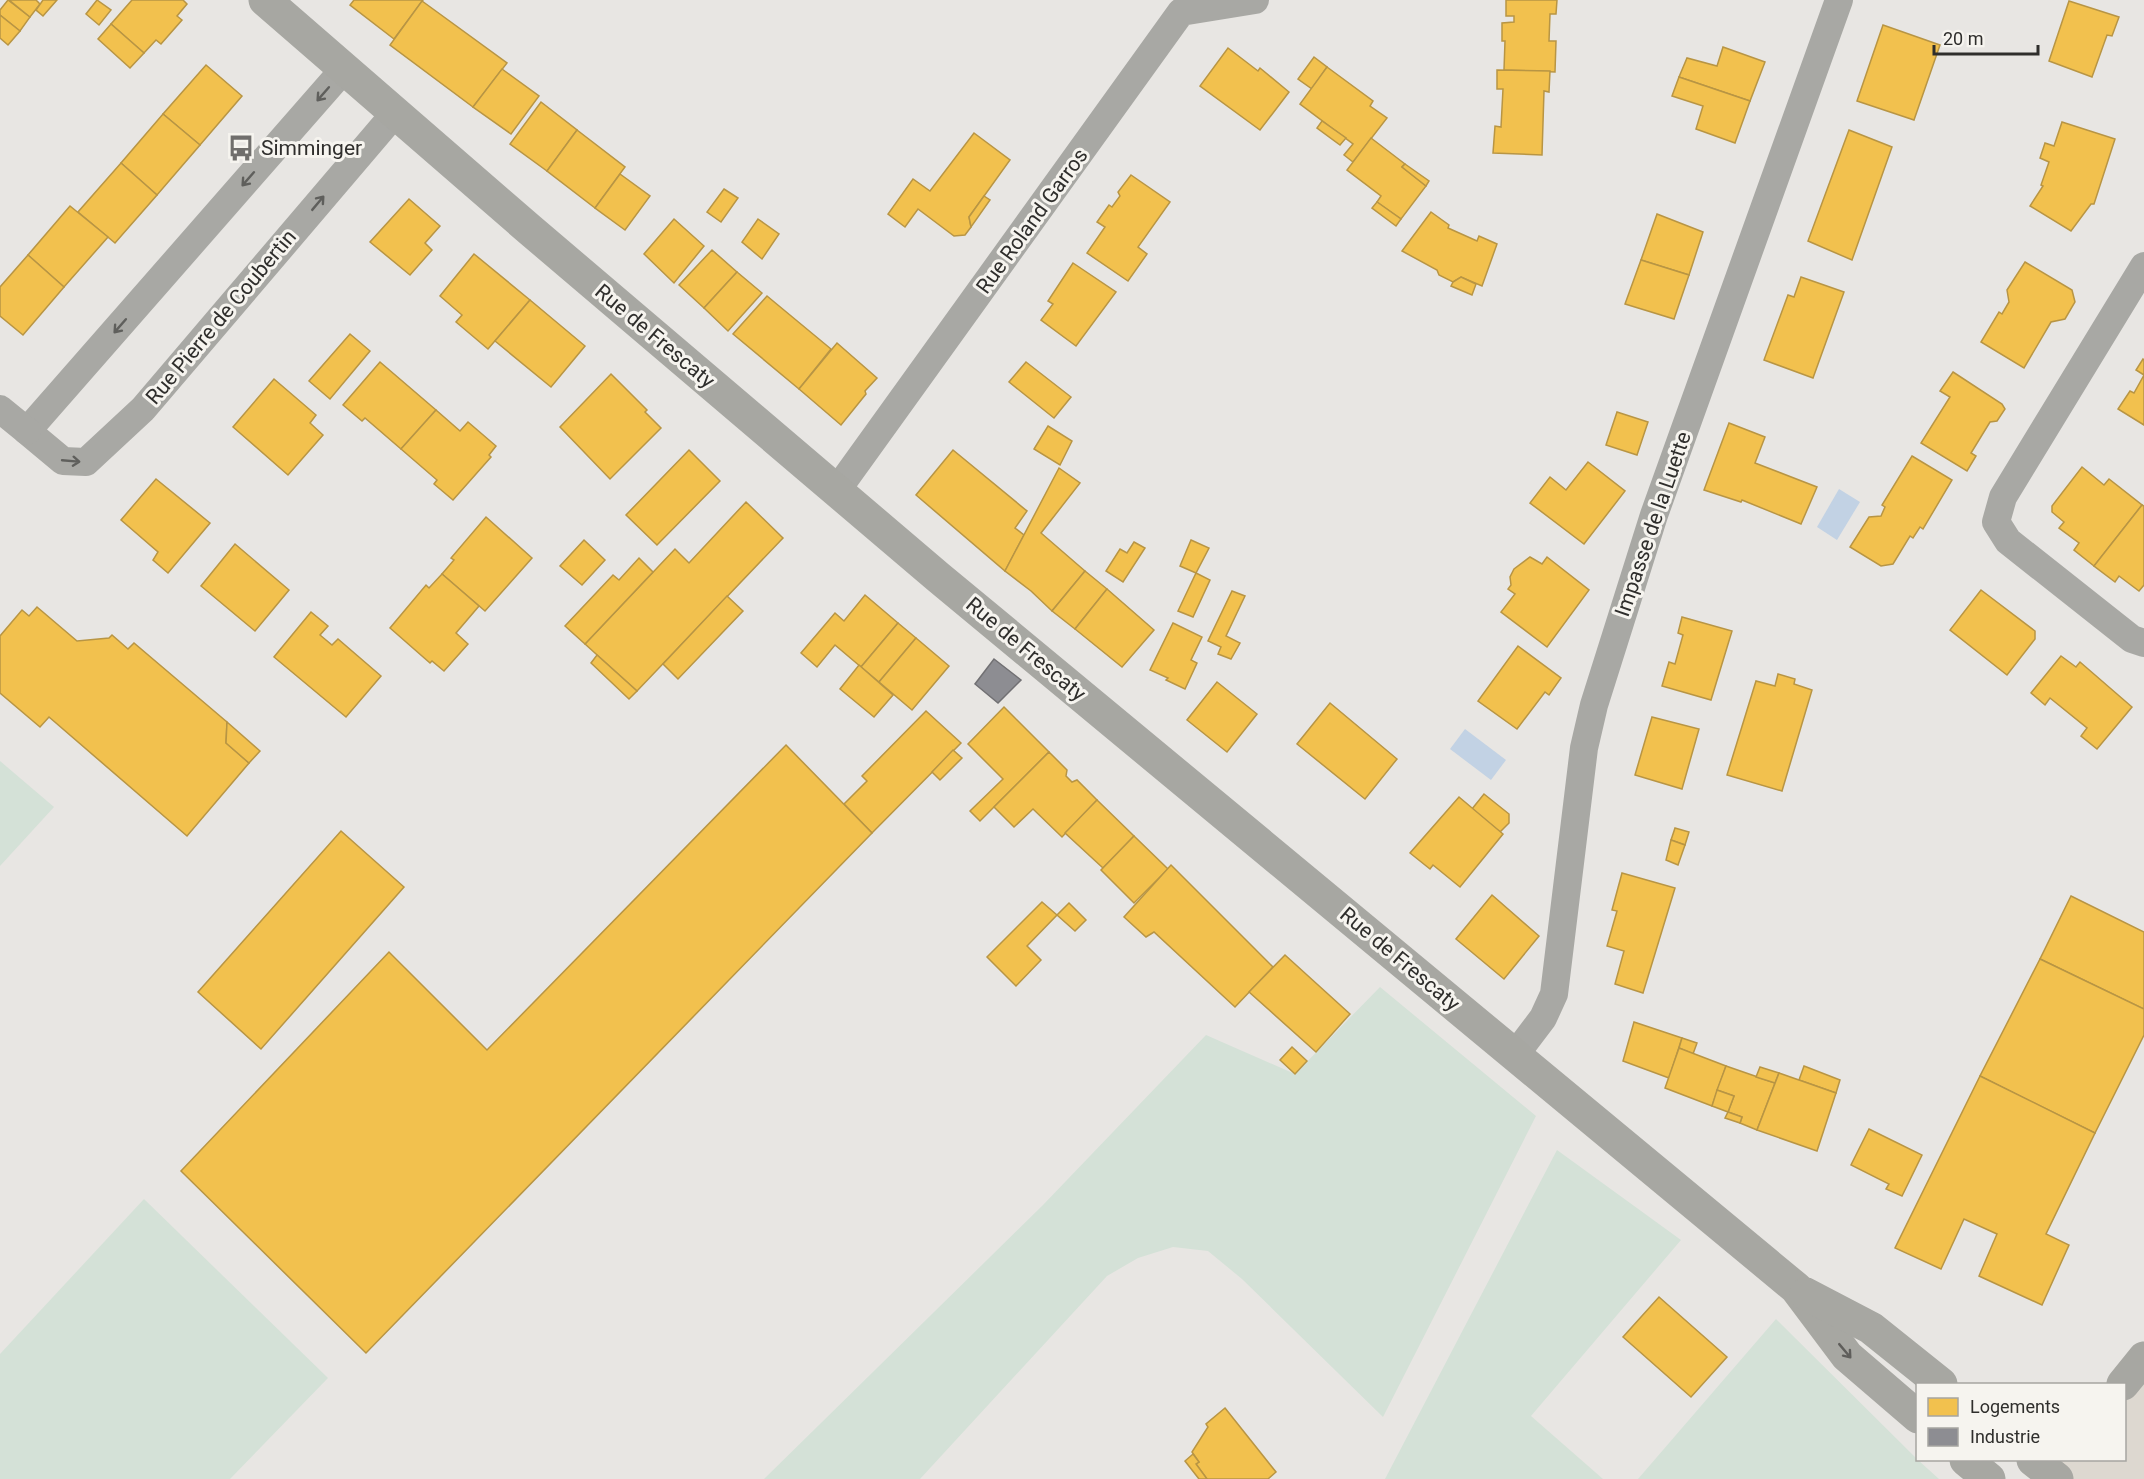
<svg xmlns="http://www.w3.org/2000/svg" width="2144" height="1479" font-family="Roboto,sans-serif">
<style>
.built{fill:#ddd8d0}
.green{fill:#d4e1d7}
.water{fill:#c2d2e4}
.homes{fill:#f2c14e;stroke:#b89544;stroke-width:1.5}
.industry{fill:#8d8d92;stroke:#717073;stroke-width:1.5}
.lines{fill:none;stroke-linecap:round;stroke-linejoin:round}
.street{stroke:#a8a8a4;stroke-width:28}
.secondary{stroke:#a7a7a2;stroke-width:33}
.oneway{stroke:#5f5f5c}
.oneway2{stroke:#5f5e5b}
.labels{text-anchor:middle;stroke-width:6;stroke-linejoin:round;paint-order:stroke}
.poi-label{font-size:21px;fill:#2f2e2c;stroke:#f6f4ef;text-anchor:start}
.street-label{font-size:21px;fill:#2f2e2c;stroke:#f6f4ef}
</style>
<rect width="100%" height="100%" fill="#e8e6e3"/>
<path class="built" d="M2144,1358V1479H2038L2056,1460H2124V1384Z"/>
<g class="green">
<path d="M0,761L54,807L0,866Z"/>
<path d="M1380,987L1536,1116L1383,1417L1242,1279L1208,1251L1173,1247L1138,1258L1107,1276L920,1479H764L1043,1205L1206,1035L1295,1074Z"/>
<path d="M1557,1150L1681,1240L1531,1416L1603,1479H1385Z"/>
<path d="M144,1199L328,1378L230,1479H0V1354Z"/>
<path d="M1776,1319L1918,1460L1939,1479H1638Z"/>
</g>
<g class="water">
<path d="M1839,489L1860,502L1837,540L1817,527Z"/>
<path d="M1465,729L1506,760L1491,780L1450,749Z"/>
</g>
<g class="homes">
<path d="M8,0L30,17L20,31L0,15V10Z"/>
<path d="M9,0H36L40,4L30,17Z"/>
<path d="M43,0H57L43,16L36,10Z"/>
<path d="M97,0L111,10L99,25L86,14Z"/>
<path d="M132,0H183L187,4L177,16L182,20L161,44L156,40L144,53L111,24Z"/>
<path d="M354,0H423L394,39L350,5Z"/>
<path d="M1506,0H1557L1556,14H1550L1549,41H1556L1555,72L1504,70L1505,41H1502V23L1514,22V16H1506Z"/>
<path d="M422,1L507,63L473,107L390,45Z"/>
<path d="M2069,1L2119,17L2112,36L2107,35L2092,77L2049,61Z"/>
<path d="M0,15L20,31L8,45L0,38Z"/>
<path d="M111,24L144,53L130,68L98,39Z"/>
<path d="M1883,25L1940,45L1914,120L1857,101Z"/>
<path d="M1723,47L1765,62L1750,101L1679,77L1687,58L1717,66Z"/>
<path d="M1228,48L1258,71L1260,68L1289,92L1260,130L1200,86Z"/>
<path d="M1314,57L1327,67L1312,89L1298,79Z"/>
<path d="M206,65L242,96L200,145L163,114Z"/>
<path d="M1327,67L1373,101L1370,106L1387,118L1353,162L1344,155L1353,144L1300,104Z"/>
<path d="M502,69L539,96L511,134L473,107Z"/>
<path d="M1497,70L1550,71L1549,92L1544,91L1542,155L1493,153L1495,126L1501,127L1503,89H1497Z"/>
<path d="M1679,77L1750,101L1735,143L1696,129L1703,106L1672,96Z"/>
<path d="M541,102L577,130L547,171L510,144Z"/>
<path d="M163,114L200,145L157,195L121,163Z"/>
<path d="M1322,121L1346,138L1340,145L1317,128Z"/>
<path d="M2062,122L2115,139L2094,204H2091L2071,231L2030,206L2043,186L2041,185L2049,162L2040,158L2045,143L2054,146Z"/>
<path d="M577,130L625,167L595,208L547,171Z"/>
<path d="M1849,130L1892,147L1852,260L1808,241Z"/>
<path d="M974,133L1010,160L969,217L971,227L965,235L954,236L918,209L905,227L888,214L913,179L930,191Z"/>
<path d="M1371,138L1405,164L1402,167L1426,186L1401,219L1377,202L1381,196L1347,170Z"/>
<path d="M121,163L157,195L115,243L78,212Z"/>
<path d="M1405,164L1429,181L1426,186L1402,167Z"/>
<path d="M620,174L650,196L625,230L595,208Z"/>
<path d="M1131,175L1170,202L1138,247L1147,254L1128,281L1087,253L1105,227L1097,222L1109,205L1112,207L1120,196L1118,192Z"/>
<path d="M724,189L738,198L721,222L707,212Z"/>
<path d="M984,196L990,200L971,227L969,217Z"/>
<path d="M409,199L440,226L425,243L432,250L410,275L370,242Z"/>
<path d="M1377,202L1401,219L1396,226L1372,208Z"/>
<path d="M70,206L108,237L64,287L28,255Z"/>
<path d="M1431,212L1449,225L1448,228L1477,241L1479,236L1497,244L1482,286L1461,277L1453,282L1439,275L1437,270L1402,251Z"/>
<path d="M1657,214L1703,232L1689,275L1641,260Z"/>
<path d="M674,219L704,246L674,283L644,254Z"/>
<path d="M758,219L779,234L762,259L742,242Z"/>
<path d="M712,250L737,272L704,308L679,285Z"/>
<path d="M474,254L530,300L488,349L456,322L462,315L440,296Z"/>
<path d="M28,255L64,287L23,335L0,316V287Z"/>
<path d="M1641,260L1689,275L1674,319L1625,304Z"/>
<path d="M2025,262L2072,290L2075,302L2065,319L2051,322L2024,368L1981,342L1999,312L2002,314L2009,302L2007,290Z"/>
<path d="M1073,263L1116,292L1076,346L1041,320L1053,304L1048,301Z"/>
<path d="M737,272L762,293L728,331L704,308Z"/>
<path d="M1461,277L1476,284L1472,295L1451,286L1453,282Z"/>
<path d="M1801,277L1844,292L1813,378L1764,360L1788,295L1794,297Z"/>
<path d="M767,296L831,349L799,389L733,334Z"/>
<path d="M530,300L585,346L551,387L495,341Z"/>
<path d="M350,334L370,351L330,399L309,381Z"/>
<path d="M837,343L877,378L865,391L866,394L841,425L799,389Z"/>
<path d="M2143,359L2144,360V425L2118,409L2130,391L2134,393L2144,375L2136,370Z"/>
<path d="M380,362L436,410L401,449L365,418L362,421L343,405Z"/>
<path d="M1026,362L1071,397L1054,418L1009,382Z"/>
<path d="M1953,372L2002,404L2005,409L1997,421L1990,422L1971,453L1976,456L1967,471L1921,443L1950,397L1940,391Z"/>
<path d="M611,374L647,410L645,412L661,428L610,479L560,427Z"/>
<path d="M274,379L316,415L310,423L323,435L288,475L233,427Z"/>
<path d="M436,410L460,431L468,422L496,446L489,455L491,457L453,500L434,484L437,480L401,449Z"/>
<path d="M1617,412L1648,422L1637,455L1606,445Z"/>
<path d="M1729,423L1765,437L1755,463L1817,487L1801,524L1742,500L1741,502L1704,490Z"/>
<path d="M1048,426L1072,441L1060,465L1034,449Z"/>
<path d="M689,450L720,481L657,545L626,515Z"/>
<path d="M953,450L1027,511L1015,528L1024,535L1005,571L916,495Z"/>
<path d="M1912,456L1952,480L1923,529L1920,527L1913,538L1910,536L1893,564L1881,566L1850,547L1869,517L1881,516L1885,507L1882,505Z"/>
<path d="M1588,462L1625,491L1584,544L1530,503L1550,477L1566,490Z"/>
<path d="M2082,467L2104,485L2109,479L2142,505L2094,566L2074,550L2079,543L2059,528L2064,522L2052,512V506Z"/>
<path d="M1059,468L1080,483L1041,533L1085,571L1052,611L1031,591L1005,571Z"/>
<path d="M156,479L210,523L168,573L153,560L158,552L121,520Z"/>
<path d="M746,502L783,538L637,691L585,644L675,549L689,563Z"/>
<path d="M2142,505L2144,506V585L2139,591L2119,576L2115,582L2094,566Z"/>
<path d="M486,517L532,558L485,611L442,574L454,560L451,558Z"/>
<path d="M584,540L605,560L582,585L560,566Z"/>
<path d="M1191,540L1209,548L1196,573L1180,566Z"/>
<path d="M1134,542L1145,548L1123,582L1106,571L1120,549L1127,553Z"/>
<path d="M235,544L289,590L255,631L201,586Z"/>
<path d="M1530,557L1542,564L1547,557L1589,590L1547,647L1501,612L1515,594L1508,589L1511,585L1510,577L1514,569Z"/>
<path d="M639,558L653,572L585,644L565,626L613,575L619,580Z"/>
<path d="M1085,571L1107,589L1075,629L1052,611Z"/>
<path d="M1196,573L1210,580L1193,617L1178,611Z"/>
<path d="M442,574L479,606L456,633L468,644L444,671L432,661L430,663L390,628L426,585L429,588Z"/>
<path d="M1107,589L1154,630L1122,667L1075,629Z"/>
<path d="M1981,590L2035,631V639L2007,675L1950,630Z"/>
<path d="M1232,591L1245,596L1226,636L1240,643L1231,659L1218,654L1221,647L1208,641Z"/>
<path d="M865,595L898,623L861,667L835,645L817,667L801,653L835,613L844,621Z"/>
<path d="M727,596L743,611L678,679L663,664Z"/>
<path d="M37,607L77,641L109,638L112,635L128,649L134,643L227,722L226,743L249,763L187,836L49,717L40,727L0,693V636L22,610L29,616Z"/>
<path d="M311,612L328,626L320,635L332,645L338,639L381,676L346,717L274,657Z"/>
<path d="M1682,617L1732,631L1711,700L1662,686L1669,662L1675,664L1683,635L1678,633Z"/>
<path d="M898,623L916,638L879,682L861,667Z"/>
<path d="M1173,623L1202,637L1191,660L1197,663L1185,689L1166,680L1168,678L1150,670Z"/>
<path d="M916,638L949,666L912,710L879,682Z"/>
<path d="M1518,646L1561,678L1549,695L1545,692L1517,729L1478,701Z"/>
<path d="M597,655L637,691L629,699L591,663Z"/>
<path d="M2061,656L2076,667L2080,662L2132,707L2097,749L2081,736L2087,728L2050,698L2045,705L2031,693Z"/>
<path d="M859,665L893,695L874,717L840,689Z"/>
<path d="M1778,674L1795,679L1794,684L1812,690L1782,791L1727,775L1756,681L1775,686Z"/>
<path d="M1217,682L1257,714L1227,752L1187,720Z"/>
<path d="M1330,703L1397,759L1365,799L1297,744Z"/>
<path d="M1004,707L1049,752L980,821L970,811L1003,779L968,744Z"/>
<path d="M926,711L961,743L872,833L844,804L867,781L862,776Z"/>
<path d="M1652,717L1699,729L1682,789L1635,775Z"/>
<path d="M227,722L260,751L249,763L226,743Z"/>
<path d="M786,745L872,833L366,1353L181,1171L389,952L487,1050Z"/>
<path d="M953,750L962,758L940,780L932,772Z"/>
<path d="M1049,752L1067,770L1066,776L1072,782L1077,780L1097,800L1062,837L1033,809L1014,827L994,807Z"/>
<path d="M1484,794L1509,814V823L1500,832L1472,809Z"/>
<path d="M1459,797L1503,834L1460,887L1433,865L1430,869L1410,853Z"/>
<path d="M1097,800L1134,836L1103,868L1065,833Z"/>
<path d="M1675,828L1689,832L1685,845L1671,840Z"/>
<path d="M341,831L404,887L261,1049L198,992Z"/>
<path d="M1134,836L1168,869L1134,903L1101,870Z"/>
<path d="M1671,840L1685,845L1678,865L1666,860Z"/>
<path d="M1171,865L1273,967L1235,1007L1154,932L1146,937L1124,917Z"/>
<path d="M1622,873L1675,888L1643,993L1615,984L1624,951L1607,946L1617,911L1612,910Z"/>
<path d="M1492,895L1539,936L1504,979L1456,939Z"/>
<path d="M2071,896L2144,932V1009L2040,959Z"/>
<path d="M1042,902L1057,915L1027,946L1041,960L1016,986L987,957Z"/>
<path d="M1069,903L1086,920L1075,931L1057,915Z"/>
<path d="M1285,955L1350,1014L1316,1052L1249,992Z"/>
<path d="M2040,959L2144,1009V1035L2095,1133L1980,1076Z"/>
<path d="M1634,1022L1682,1038L1669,1078L1623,1061Z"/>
<path d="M1682,1038L1697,1043L1693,1054L1679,1048Z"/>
<path d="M1292,1047L1307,1061L1295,1074L1280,1060Z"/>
<path d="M1679,1048L1726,1066L1712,1106L1665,1088Z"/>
<path d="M1726,1066L1775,1083L1757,1130L1740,1123L1742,1117L1728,1112L1734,1096L1717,1090Z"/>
<path d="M1804,1066L1840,1080L1836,1093L1799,1080Z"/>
<path d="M1760,1067L1779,1073L1775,1083L1756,1077Z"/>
<path d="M1779,1073L1836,1093L1817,1151L1757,1130Z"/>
<path d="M1980,1076L2095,1133L2046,1234L2069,1245L2042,1305L1979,1276L1997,1234L1964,1219L1941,1269L1895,1248Z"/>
<path d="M1717,1090L1734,1096L1728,1112L1712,1106Z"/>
<path d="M1728,1112L1742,1117L1740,1123L1725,1118Z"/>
<path d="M1869,1129L1922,1155L1902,1196L1886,1189L1889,1184L1851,1165Z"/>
<path d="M1659,1297L1727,1357L1691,1397L1623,1337Z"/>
<path d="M1225,1408L1276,1472L1268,1479H1207L1196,1464L1199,1462L1192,1452L1208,1427L1206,1424Z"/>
<path d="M1193,1454L1199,1462L1196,1464L1207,1479H1199L1185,1461Z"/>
</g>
<path class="industry" d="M994,659L1021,680L998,703L975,684Z"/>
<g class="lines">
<g class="street">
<path d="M345,68L27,431L63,461L86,462L143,409L396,112"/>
<path d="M2144,266L2003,497L1996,522L2008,541L2132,639L2144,643"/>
<path d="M0,409L27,431"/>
<path d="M837,490L1181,12L1255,0"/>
<path d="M1515,1055L1543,1018L1554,994L1584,748L1594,705L1654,515L1839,0"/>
</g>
<g class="secondary">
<path d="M265,0L529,229L938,577L1796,1288L1847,1356L1918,1417"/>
<path d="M1806,1294L1871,1328L1941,1384"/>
<path d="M2123,1384L2144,1358"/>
<path d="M1966,1460L1989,1479"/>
<path d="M2033,1460L2057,1479"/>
</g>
</g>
<defs><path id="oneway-shaft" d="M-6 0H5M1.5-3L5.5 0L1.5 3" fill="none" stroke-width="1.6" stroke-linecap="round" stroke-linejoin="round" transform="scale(1.5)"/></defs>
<g class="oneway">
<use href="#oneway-shaft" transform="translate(323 94) rotate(131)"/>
<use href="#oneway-shaft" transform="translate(248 179) rotate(131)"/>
<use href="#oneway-shaft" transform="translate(318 203) rotate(-50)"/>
<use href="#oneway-shaft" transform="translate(120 326) rotate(131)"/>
<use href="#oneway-shaft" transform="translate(71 461) rotate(5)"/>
</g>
<use class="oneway2" href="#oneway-shaft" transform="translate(1845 1351) rotate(50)"/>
<defs>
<g id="bus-bare" transform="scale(2.07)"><path d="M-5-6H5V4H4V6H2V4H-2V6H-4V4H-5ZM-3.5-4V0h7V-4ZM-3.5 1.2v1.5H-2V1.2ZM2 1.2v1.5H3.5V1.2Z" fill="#706e6c" stroke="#f6f4ef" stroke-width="2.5" paint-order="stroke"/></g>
</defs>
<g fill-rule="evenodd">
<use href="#bus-bare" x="241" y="148"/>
</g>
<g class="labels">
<g class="poi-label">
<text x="261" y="155">Simminger</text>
</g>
<g class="street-label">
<text transform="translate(1032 221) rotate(-54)" y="7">Rue Roland Garros</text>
<text transform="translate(221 317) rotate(-50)" y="7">Rue Pierre de Coubertin</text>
<text transform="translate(655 336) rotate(40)" y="7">Rue de Frescaty</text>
<text transform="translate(1653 524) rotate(-71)" y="7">Impasse de la Luette</text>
<text transform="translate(1026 649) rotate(40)" y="7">Rue de Frescaty</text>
<text transform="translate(1400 959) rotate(40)" y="7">Rue de Frescaty</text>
</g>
</g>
<rect x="1916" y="1383" width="210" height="78" fill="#f6f4ef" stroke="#a6a5a1" stroke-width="1.5"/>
<rect x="1928" y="1398" width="30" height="18" fill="#f2c14e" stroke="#a6a5a1" stroke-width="1.5"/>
<text x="1970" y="1413" font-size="18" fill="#2f2e2c">Logements</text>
<rect x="1928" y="1428" width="30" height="18" fill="#8d8d92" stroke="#a6a5a1" stroke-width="1.5"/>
<text x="1970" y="1443" font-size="18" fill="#2f2e2c">Industrie</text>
<path d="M1934 45v9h104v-9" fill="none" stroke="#2f2e2c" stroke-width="3"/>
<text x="1943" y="45" font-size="18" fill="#2f2e2c" stroke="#f6f4ef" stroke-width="4.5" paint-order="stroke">20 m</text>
</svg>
